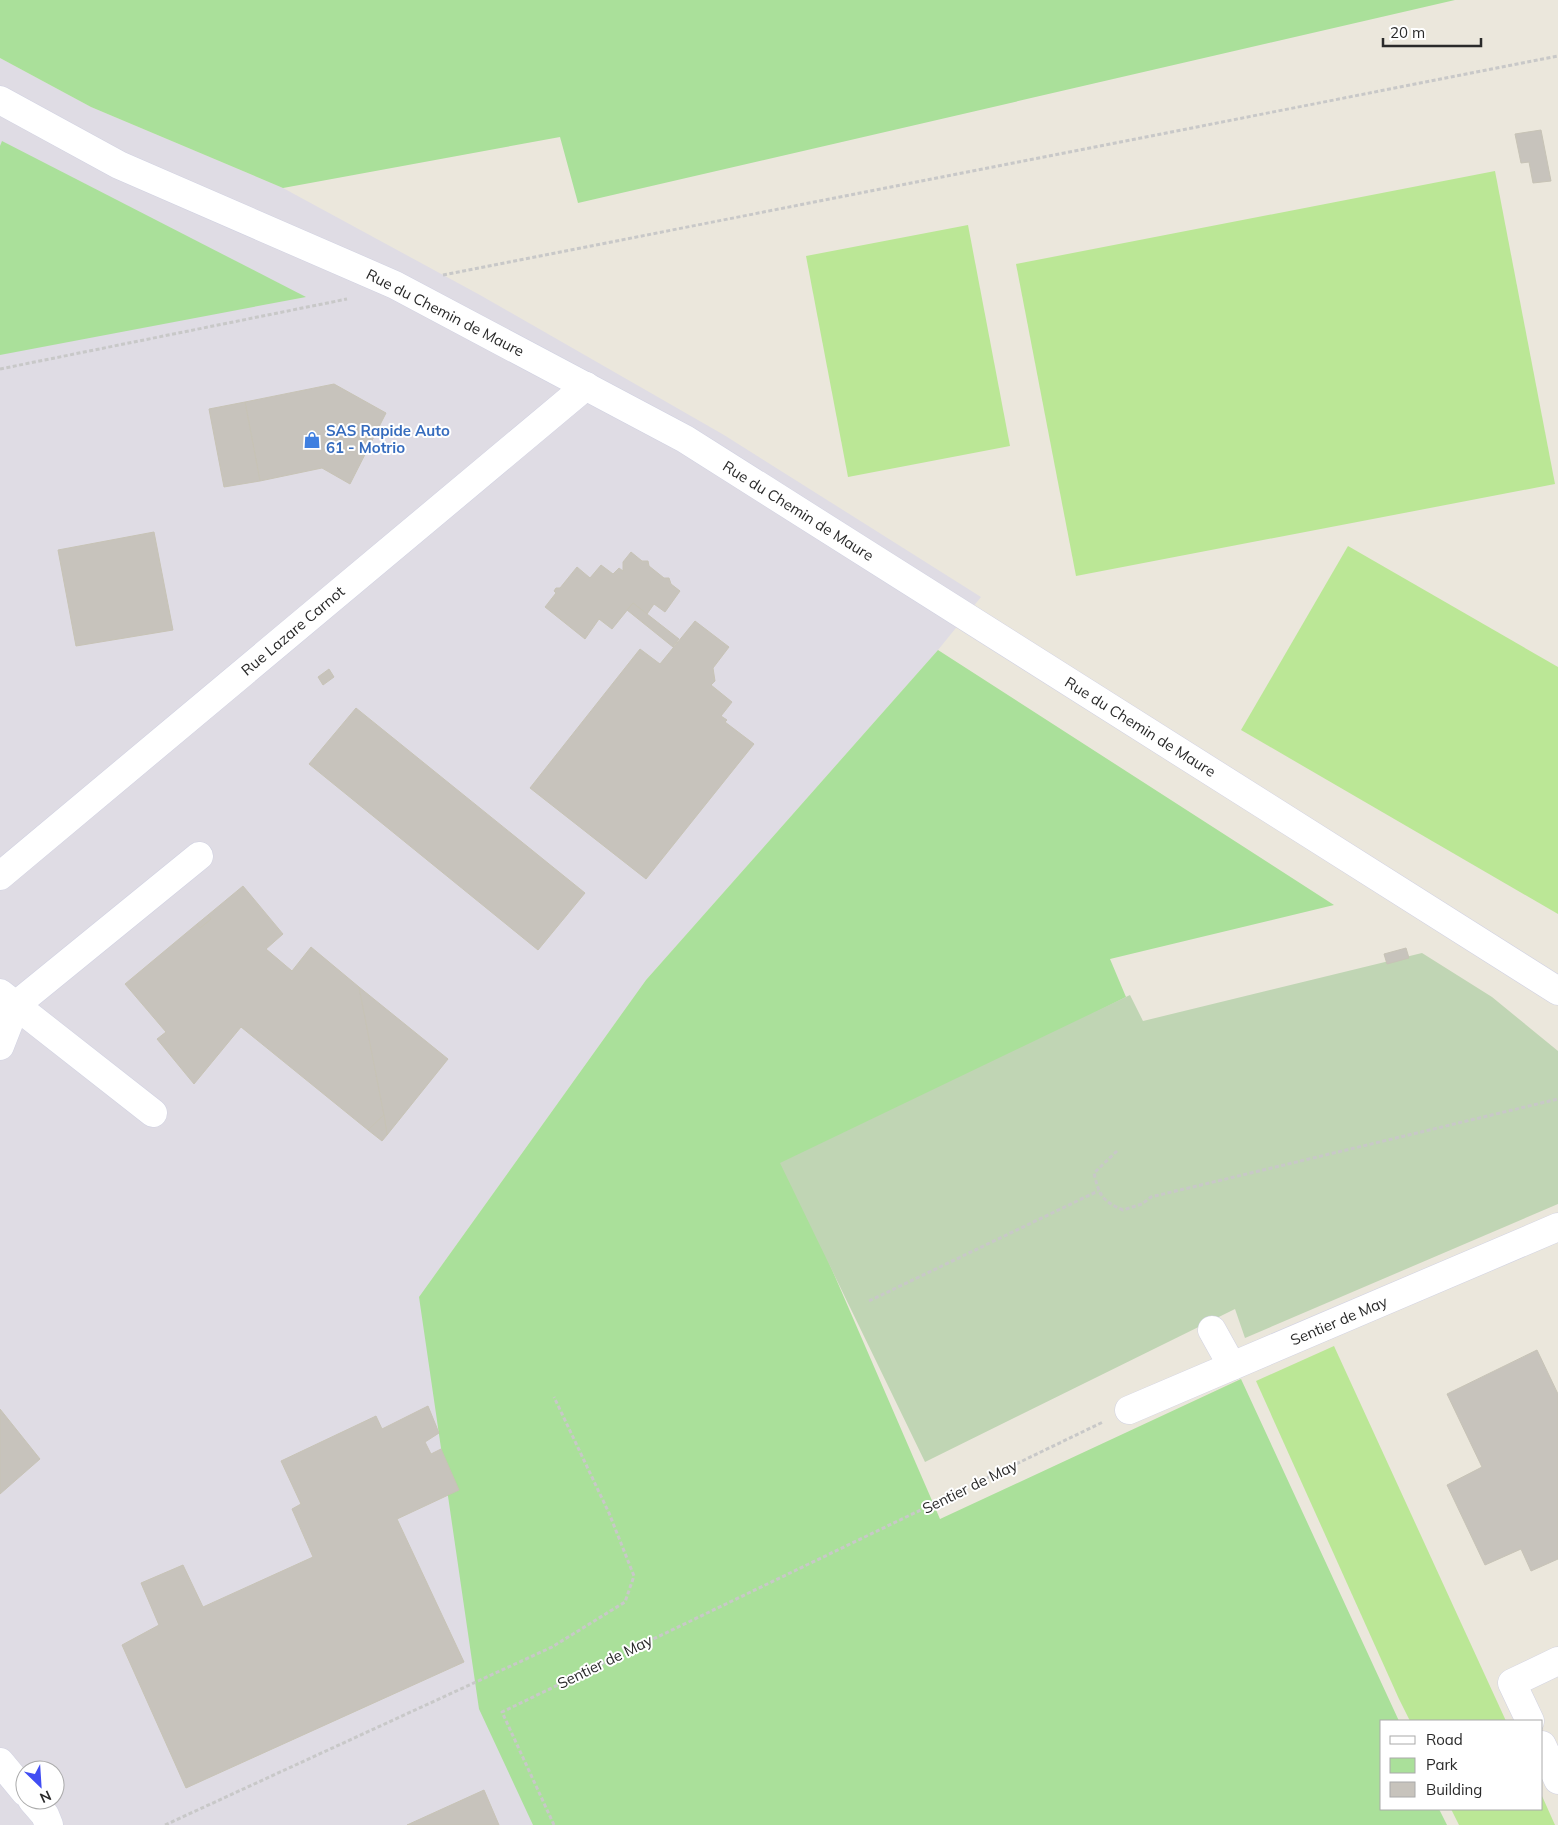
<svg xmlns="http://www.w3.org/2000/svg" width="1558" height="1825" font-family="Mulish,sans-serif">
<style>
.industrial{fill:#dfdce4;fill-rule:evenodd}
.green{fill:#aae09a}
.cemetery{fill:#c0d5b4}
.pitch{fill:#bbe796}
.building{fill:#c7c3bc;stroke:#c7c3b6}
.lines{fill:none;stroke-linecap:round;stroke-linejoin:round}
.minor-casing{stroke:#d1d2e2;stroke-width:29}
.path{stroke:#c8c8c8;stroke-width:3;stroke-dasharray:4 2.5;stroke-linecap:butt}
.minor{stroke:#fff;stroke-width:28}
.labels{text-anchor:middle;stroke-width:4;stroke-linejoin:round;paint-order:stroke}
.street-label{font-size:15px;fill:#2a2a2a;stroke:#fff}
.shop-label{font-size:15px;font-weight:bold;fill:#366cbe;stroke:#fff;text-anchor:start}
</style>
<rect width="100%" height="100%" fill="#ebe7dc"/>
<path class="industrial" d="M0,58L91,107L283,188L480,295L724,435L981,597L938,650L646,980L419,1297L533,1825H0ZM25,1770H55V1800H25Z"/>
<g class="green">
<path d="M0,0H1455L578,203L560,137L283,188L91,107L0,58Z"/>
<path d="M2,141L306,297L0,355V146Z"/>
<path d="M938,650L1334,905L1110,959L1126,997L788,1168L940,1519L1241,1379L1399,1721H1382V1809H1439L1447,1825H533L479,1709L419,1297L646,980Z"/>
</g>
<path class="cemetery" d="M1422,953L1492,997L1558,1051V1204L1245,1338L1235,1309L925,1462L780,1163L1130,995L1143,1021Z"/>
<g class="pitch">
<path d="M1495,171L1555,484L1076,576L1016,264Z"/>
<path d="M968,225L1010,446L848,477L806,256Z"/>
<path d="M1348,546L1558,667V914L1241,730Z"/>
<path d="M1334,1346L1506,1721H1410L1399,1699L1256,1381Z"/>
<path d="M1542,1796L1555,1825H1459L1451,1809H1542Z"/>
</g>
<g class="building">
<path d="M1541,130L1551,181L1533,183L1529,162L1521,163L1515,134Z"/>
<path d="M334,384L386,413L350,484L322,468L260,481L245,402Z"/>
<path d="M245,402L260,481L224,487L209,409Z"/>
<path d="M154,532L173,630L76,646L58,550Z"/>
<path d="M631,552L642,561H648L649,566L664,578H669L671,584L680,591L665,612L654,604L647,614L633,603L612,629L599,619L585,639L545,607L556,593L554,591L556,588H560L577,567L590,578L601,565L613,574L619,568L623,571V562Z"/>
<path d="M633,603L679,639L673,647L627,610Z"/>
<path d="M695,621L729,647L713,668L715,681L711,685L732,702L721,716L727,720L725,722L754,744L646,879L530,788L640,649L660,664Z"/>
<path d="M329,669L334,677L323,685L318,677Z"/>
<path d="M356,708L585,893L538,950L309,764Z"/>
<path d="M243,886L283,934L266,949L292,971L311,947L359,987L384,1115L368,1130L241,1027L194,1084L157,1039L166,1032L125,984L197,924L200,928L211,919L208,915Z"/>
<path d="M208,915L211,919L200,928L197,924Z"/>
<path d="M1406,948L1409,958L1387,964L1384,954Z"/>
<path d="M359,987L448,1059L387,1135L384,1115Z"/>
<path d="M384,1115L387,1135L382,1141L368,1130Z"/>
<path d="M1537,1350L1558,1394V1559L1531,1571L1521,1549L1485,1565L1447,1485L1482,1467L1447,1394Z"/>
<path d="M428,1406L439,1433L425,1442L431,1454L441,1449L459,1490L397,1519L464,1662L186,1788L122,1645L159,1625L141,1583L183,1565L203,1607L313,1557L292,1509L301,1504L281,1461L376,1416L382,1429Z"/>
<path d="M0,1409L40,1459L0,1494Z"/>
<path d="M484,1790L499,1825H407Z"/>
</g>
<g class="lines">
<g class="minor-casing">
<g id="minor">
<path d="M0,100L119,165L395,285L685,439L1558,991"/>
<path d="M0,876L586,386"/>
<path d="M0,993L153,1113"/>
<path d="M0,1046L16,1005L199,856"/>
<path d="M1212,1330L1232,1366"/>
<path d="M1129,1410L1558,1227"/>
<path d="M1530,1721L1512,1683L1558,1661"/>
<path d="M1542,1745L1558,1780"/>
<path d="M0,1762L25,1792"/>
<path d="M32,1800L45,1815L49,1825"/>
</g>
</g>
<g class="path">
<path d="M443,275L1558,56"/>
<path d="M0,369L347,299"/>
<path d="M1117,1151L1094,1173C1099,1195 1102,1201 1123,1210L1142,1204L1151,1197L1558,1099"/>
<path d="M869,1301L1098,1191"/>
<path d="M165,1825L552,1647L625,1602L634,1576L609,1513L554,1397"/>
<path d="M554,1825L502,1712L1103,1422"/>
</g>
<use href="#minor" class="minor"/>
</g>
<defs>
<g id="shop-bare" transform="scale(1.35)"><path d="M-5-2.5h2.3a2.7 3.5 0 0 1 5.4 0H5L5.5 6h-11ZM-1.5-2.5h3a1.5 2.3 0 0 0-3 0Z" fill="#3f7fe0" stroke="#fff" stroke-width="2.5" paint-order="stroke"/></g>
</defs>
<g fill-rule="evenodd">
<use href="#shop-bare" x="312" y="440"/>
</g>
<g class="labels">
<g class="street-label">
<text transform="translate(445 313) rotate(27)" y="5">Rue du Chemin de Maure</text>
<text transform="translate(798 511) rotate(32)" y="5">Rue du Chemin de Maure</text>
<text transform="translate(293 631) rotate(-40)" y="5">Rue Lazare Carnot</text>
<text transform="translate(1140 727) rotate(32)" y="5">Rue du Chemin de Maure</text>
<text transform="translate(1339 1321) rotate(-23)" y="5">Sentier de May</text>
<text transform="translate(970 1487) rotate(-26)" y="5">Sentier de May</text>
<text transform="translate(605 1662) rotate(-26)" y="5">Sentier de May</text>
</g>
<g class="shop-label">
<text x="326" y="436">SAS Rapide Auto<tspan x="326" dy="17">61 - Motrio</tspan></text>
</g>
</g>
<rect x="1380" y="1720" width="162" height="90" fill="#ffffff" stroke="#aaaaaa"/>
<rect x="1390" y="1736" width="25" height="8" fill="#ffffff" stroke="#aaaaaa"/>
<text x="1426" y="1745" font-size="15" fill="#2a2a2a">Road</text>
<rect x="1390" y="1758" width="25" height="15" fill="#aae09a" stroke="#aaaaaa"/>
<text x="1426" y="1770" font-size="15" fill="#2a2a2a">Park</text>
<rect x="1390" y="1782" width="25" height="15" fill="#c7c3bc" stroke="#aaaaaa"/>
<text x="1426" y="1795" font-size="15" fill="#2a2a2a">Building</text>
<g transform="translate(40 1785) rotate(155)"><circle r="24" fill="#ffffff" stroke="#aaaaaa"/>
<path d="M0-4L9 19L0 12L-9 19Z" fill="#414df3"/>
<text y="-8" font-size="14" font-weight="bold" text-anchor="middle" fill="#2a2a2a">N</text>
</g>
<path d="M1383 38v8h98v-8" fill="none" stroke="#2a2a2a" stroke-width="2.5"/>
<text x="1390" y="38" font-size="15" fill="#2a2a2a" stroke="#ffffff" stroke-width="4" paint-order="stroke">20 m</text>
</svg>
